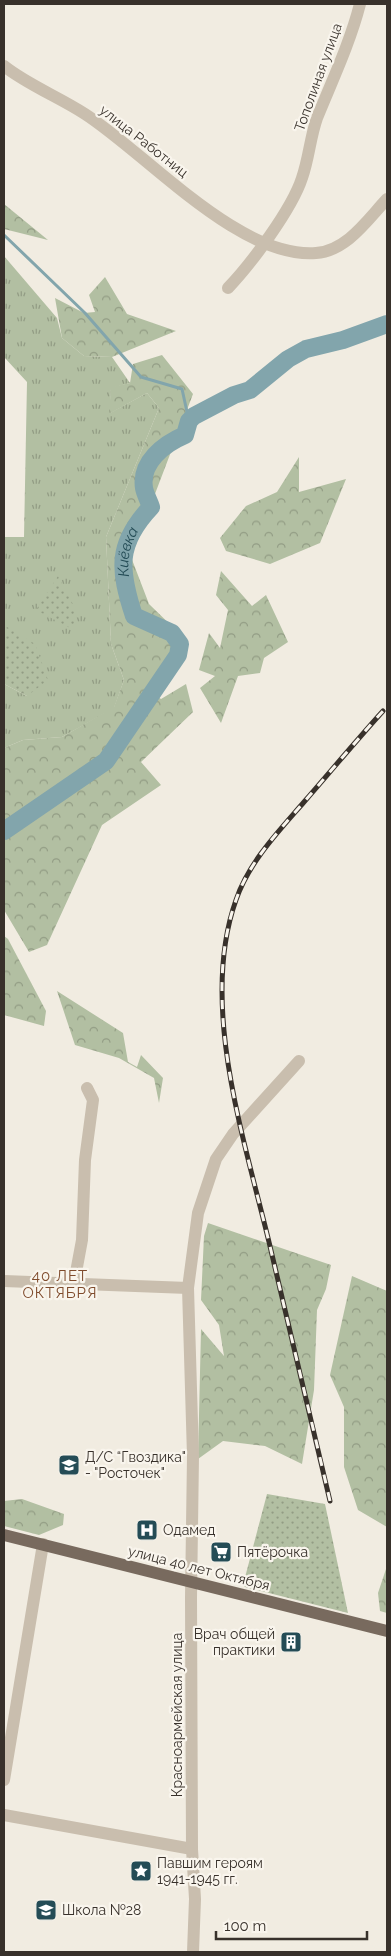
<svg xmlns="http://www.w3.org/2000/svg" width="391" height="1956" font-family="Raleway,sans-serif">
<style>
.grass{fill:url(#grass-tufts)}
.forest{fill:url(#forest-crowns)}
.park{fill:url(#park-dots)}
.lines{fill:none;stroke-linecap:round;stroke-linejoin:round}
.stream{stroke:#82a5ac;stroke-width:3}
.river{stroke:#82a5ac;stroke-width:18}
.minor{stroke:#c9beae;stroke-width:12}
.major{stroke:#786a5e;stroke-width:12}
.rail-casing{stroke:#38312b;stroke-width:5}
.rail{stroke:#f9f5ed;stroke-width:3;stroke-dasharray:9;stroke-linecap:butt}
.labels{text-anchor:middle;stroke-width:4.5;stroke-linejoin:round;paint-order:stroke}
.street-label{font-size:14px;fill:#38312b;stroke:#f9f5ed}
.poi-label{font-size:14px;fill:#38312b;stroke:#f9f5ed;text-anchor:start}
.water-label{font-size:15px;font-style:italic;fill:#244c56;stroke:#f9f5ed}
.neighbourhood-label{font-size:15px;letter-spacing:1px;fill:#7f4b2c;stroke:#f9f5ed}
</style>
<defs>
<pattern id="grass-tufts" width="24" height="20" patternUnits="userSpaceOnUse" patternTransform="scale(1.25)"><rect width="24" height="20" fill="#b2bfa2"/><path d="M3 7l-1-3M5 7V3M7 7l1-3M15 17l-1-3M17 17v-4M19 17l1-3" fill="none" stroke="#929c84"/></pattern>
<pattern id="forest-crowns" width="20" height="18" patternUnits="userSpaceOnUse" patternTransform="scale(1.25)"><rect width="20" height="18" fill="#b2bfa2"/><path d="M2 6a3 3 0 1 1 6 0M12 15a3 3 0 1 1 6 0" fill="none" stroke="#929c84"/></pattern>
<pattern id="park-dots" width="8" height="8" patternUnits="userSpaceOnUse" patternTransform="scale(1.25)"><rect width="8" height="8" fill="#b2bfa2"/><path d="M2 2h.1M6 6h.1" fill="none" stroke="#929c84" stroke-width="1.8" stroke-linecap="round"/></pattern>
</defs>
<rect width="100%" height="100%" fill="#f1ece1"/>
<path class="grass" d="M4,256L57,318L62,338L84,356L112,357L130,383L111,388L110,413L147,393L159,408L106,537L111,644L124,680L114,708L62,737L23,740L4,748V684L27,696L7,628L4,630V537H24L27,382L4,357Z"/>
<g class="forest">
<path d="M4,204L48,240L4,229Z"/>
<path d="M105,277L127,314L176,331L112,357L84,356L62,338L55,298L84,313L95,312L89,295Z"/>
<path d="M162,355L193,394L131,557L149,604L183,637L153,693L161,699L186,684L193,712L141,762L161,785L102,825L47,945L29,952L4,910V748L23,740L62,737L114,707L124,680L111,644L106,537L159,408L147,393L109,414L111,387L130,383L133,364Z"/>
<path d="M299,457V492L346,479L320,543L270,564L226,551L220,538L246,506L277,492Z"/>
<path d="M221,571L252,606L266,595L288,642L264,658L260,673L238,676L221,723L200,688L215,676L199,670L209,633L220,648L228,610L216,595Z"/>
<path d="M4,936L8,939L46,1011L44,1026L4,1015Z"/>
<path d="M57,991L123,1033L128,1062L137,1067L141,1055L163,1078L159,1103L154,1078L119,1058L75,1045Z"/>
<path d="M208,1223L331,1265L326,1289L317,1310L314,1390L302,1464L265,1446L223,1441L198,1459L201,1329L224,1356L219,1325L201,1300L204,1236Z"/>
<path d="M352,1276L387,1291V1527L358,1510L344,1467V1407L330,1375Z"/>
<path d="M22,1499L64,1514L63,1525L39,1535L4,1526V1501Z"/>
<path d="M387,1566V1613L380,1611L378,1593Z"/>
</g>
<g class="park">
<path d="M58,576L77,612L74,630L36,610Z"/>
<path d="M7,627L35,644L48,680L27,696L4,684V630Z"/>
<path d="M267,1494L325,1504L348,1613L245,1587L243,1585Z"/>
</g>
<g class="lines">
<path class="stream" d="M4,235L85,313L141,377L182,389L189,421"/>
<path class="river" id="s1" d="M4,831L106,761L178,655L180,644L172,633L134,616C119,570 116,544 151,507C149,501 145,494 144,488C140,462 164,444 185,435L189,421L194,416L234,395L250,390L288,359L306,349L343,340L387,324"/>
<g class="minor">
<path d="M4,66C28,85 59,97 85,114C147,154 239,259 316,253C347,251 368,219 387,199"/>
<path d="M228,288C251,264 292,209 302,178C309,158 310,138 317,118C332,81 350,43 360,4"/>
<path d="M4,1281L188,1288"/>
<path d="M74,1283L82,1240L85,1160L93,1100L87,1088"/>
<path d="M4,1780L43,1544"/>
<path d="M4,1815L192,1849"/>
<path d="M193,1952L195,1899L192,1849L191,1598L193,1456L188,1288L198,1213L216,1159L233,1134L299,1061"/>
</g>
<path class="major" d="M4,1535L387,1631"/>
<g class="rail-casing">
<path id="rail" d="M330,1501C310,1414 289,1328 269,1242C244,1138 199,1004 236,900C249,862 278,832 304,802C330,772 356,741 383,711"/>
</g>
<use href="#rail" class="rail"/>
</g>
<defs>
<g id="school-square" transform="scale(1.125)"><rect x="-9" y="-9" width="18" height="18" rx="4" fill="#244c56" stroke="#f9f5ed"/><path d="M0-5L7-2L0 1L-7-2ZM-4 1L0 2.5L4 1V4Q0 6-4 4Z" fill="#fff"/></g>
<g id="hospital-square" transform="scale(1.125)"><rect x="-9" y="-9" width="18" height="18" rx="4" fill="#244c56" stroke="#f9f5ed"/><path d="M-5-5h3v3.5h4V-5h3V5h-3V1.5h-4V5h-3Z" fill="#fff"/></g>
<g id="supermarket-square" transform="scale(1.125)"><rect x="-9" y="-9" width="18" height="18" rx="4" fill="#244c56" stroke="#f9f5ed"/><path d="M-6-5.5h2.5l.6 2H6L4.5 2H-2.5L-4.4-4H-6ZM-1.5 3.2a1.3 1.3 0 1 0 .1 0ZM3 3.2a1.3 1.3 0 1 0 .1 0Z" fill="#fff"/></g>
<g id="building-square" transform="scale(1.125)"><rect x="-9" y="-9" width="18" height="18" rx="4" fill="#244c56" stroke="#f9f5ed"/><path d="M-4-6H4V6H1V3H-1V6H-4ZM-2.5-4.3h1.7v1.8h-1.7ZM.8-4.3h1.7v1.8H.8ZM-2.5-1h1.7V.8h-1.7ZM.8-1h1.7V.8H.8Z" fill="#fff"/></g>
<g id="sight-square" transform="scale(1.125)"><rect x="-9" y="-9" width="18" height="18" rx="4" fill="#244c56" stroke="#f9f5ed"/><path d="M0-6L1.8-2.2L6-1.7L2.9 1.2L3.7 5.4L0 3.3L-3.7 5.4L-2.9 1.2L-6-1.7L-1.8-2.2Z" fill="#fff"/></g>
</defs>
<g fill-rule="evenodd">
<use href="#school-square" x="69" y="1465"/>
<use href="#hospital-square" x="147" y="1530"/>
<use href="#supermarket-square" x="221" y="1552"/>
<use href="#building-square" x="291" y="1642"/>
<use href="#sight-square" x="141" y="1871"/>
<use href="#school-square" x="46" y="1910"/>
</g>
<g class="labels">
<g class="street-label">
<text transform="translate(318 77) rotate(-70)" y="5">Тополиная улица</text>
<text transform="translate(144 141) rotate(38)" y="5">улица Работниц</text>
<text transform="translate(199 1568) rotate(14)" y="5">улица 40 лет Октября</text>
<text transform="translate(177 1715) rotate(-90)" y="5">Красноармейская улица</text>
</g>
<g class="poi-label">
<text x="85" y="1462">Д/С “Гвоздика"<tspan x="85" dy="16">- "Росточек"</tspan></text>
<text x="163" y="1535">Одамед</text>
<text x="237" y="1557">Пятёрочка</text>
<text x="275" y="1639" text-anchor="end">Врач общей<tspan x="275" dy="16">практики</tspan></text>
<text x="157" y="1868">Павшим героям<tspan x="157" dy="16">1941-1945 гг.</tspan></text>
<text x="62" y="1915">Школа №28</text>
</g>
<g class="water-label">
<text dy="5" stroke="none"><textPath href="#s1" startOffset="384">Киёвка</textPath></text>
</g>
<g class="neighbourhood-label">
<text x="60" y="1281">40 ЛЕТ<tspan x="60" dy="17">ОКТЯБРЯ</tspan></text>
</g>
</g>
<rect width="391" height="1956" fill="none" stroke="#38312b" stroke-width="10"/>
<path d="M216 1931v8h151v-8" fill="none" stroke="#38312b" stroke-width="2.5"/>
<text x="224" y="1931" font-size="15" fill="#38312b" stroke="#f9f5ed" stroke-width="4" paint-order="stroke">100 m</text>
</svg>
